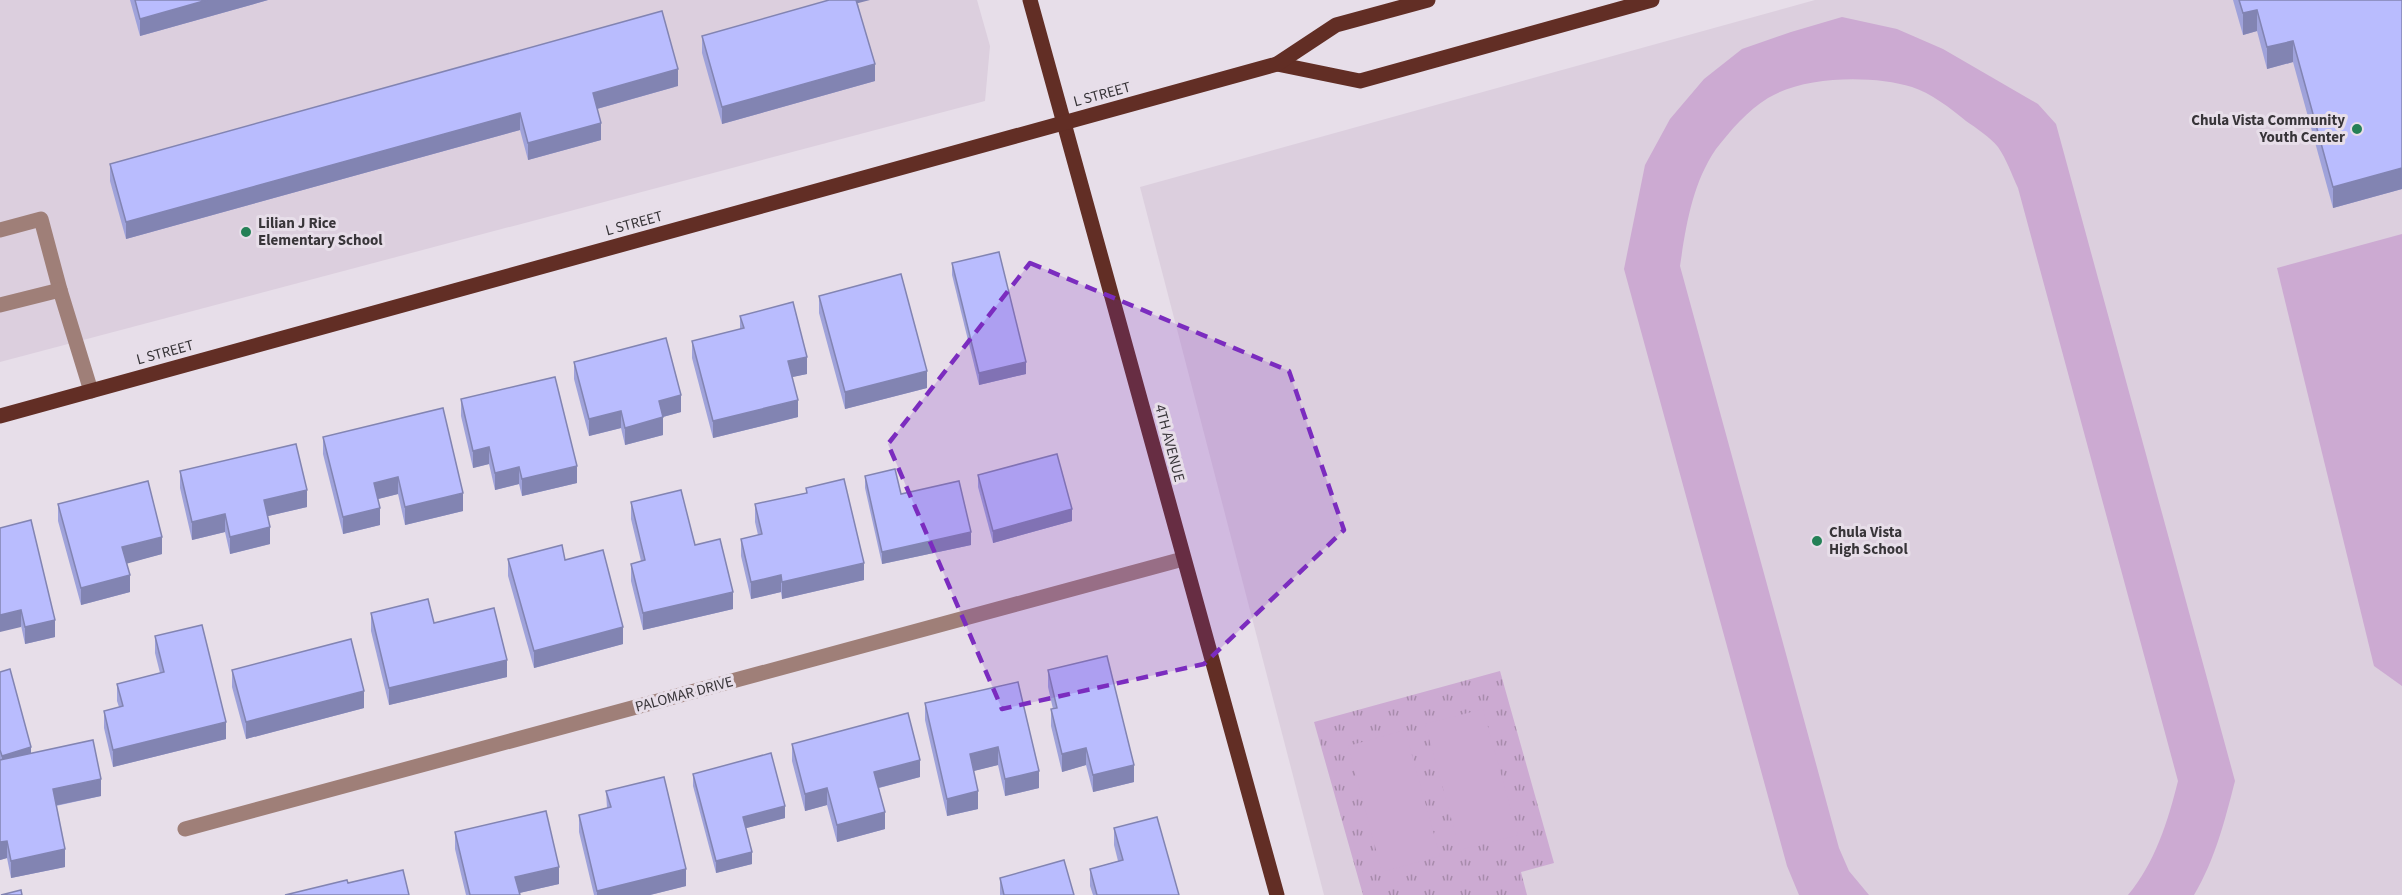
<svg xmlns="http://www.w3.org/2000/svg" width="2402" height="895" font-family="'Source Sans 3',sans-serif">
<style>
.built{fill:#dccfde}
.grass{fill:url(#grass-tufts)}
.pitch{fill:#ccaad2}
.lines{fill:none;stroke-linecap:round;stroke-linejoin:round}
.minor{stroke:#9f7f78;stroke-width:15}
.major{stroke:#622e25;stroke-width:15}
.wall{fill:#9fa2da}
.shaded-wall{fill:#8284b2}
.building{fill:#b9bcfe;stroke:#8284b2;stroke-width:1.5}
.marked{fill:#7b2cbf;fill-opacity:0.2;stroke:#7b2cbf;stroke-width:4.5;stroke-dasharray:12 8;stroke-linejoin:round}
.poi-dot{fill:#248056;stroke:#e7dee9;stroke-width:2}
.labels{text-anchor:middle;stroke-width:6;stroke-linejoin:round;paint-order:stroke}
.street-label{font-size:15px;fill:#383539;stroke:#e7dee9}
.poi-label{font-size:15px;font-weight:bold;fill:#383539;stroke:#e7dee9;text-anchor:start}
</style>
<defs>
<pattern id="grass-tufts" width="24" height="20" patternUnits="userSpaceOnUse" patternTransform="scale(1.5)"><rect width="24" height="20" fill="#ccaad2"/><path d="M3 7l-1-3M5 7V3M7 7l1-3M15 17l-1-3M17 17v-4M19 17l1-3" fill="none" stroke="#a78bab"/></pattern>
</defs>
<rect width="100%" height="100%" fill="#e7dee9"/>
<g class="built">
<path d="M0,0H977L990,46L985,101L0,362Z"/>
<path d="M1815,0H2402V895H1324L1140,187Z"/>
</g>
<path class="grass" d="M1500,671L1554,863L1521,872L1527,895H1363L1314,722Z"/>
<g class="pitch">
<path d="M1842,17L1897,29L1943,49L2038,104L2056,124L2235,781C2225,820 2215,860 2194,895H2128C2155,863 2168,821 2178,781L2018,188C2012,175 2006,158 1998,147C1990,137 1976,128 1966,121C1950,108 1931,93 1912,87C1872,75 1804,76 1768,98C1748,110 1730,131 1716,149C1692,184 1686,226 1680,266L1839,848L1849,871L1869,895H1799L1787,866L1624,269L1645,165L1670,119L1704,79L1742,49L1791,32Z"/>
<path d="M2402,234V686L2374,666L2277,268Z"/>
<path d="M1483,709L1518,835L1460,850L1425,724Z"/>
<path d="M1405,730L1440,856L1382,872L1348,746Z"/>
</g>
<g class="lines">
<g class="minor">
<path d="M0,230L41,219L60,290"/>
<path d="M0,305L60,290L91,391"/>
<path d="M185,829L1183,559"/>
</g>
<g class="major">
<path d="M1030,0L1277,895"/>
<path d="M1277,64L1360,81L1652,0"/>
<path d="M0,416L1277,64L1336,25L1428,0"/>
</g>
</g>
<g class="wall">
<path d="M130,0H268L140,36Z"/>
<path d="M2233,0H2402V189L2333,208L2293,62L2267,69L2257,31L2243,35Z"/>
<path d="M858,4L875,81L722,124L702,53V36Z"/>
<path d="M678,86L597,109L601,140L528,160L520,130L126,239L110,181V164Z"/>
<path d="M952,263L1026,374L979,385L952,275Z"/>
<path d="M819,296L927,388L845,409L819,313Z"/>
<path d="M740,316L807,374L792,377L798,417L713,438L692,358V341L740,329Z"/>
<path d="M574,362L681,412L663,417V435L625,445L621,428L589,436L574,379Z"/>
<path d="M461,399L577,483L522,496L519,484L495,490L489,464L473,468L461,416Z"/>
<path d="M323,437L463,511L405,525L398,494L378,499L380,525L343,534L323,454Z"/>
<path d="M180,471L307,507L268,516L270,544L230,554L225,532L192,540L180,488Z"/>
<path d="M978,475L1072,521L993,543L978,487Z"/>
<path d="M865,476L901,494L971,545L882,564L865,488Z"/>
<path d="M806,488L864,580L782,599L781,592L751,599L741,556V539L758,535L755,522V504L806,493Z"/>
<path d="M631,502L733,609L643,630L631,581V564L641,561L631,519Z"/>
<path d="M58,504L162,554L127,563L130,592L81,605L58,521Z"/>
<path d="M0,528L55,637L25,644Z"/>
<path d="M508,559L565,560L623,644L534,668L508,576Z"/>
<path d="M371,613L434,623L507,677L389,705L371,631Z"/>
<path d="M155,636L226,739L113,767L104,728V711L119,707L117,701V684L160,673L155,653Z"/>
<path d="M232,670L364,708L246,739L232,687Z"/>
<path d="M1048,670L1134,782L1093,792L1086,765L1062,772L1051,726V709H1053L1048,687Z"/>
<path d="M0,672L31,753L101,796L56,806L65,867L11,878L7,858L0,860Z"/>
<path d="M1018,682L1039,788L1005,796L998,765L973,771L978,809L947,816L925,720V703Z"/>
<path d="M792,744L920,777L879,788L885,829L837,842L827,805L805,811L792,761Z"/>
<path d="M693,774L785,818L746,828L752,864L716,873L693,786Z"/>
<path d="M606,791L686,886L650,895H594L579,832V815L607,808Z"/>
<path d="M1114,828L1179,895H1093L1090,886V869L1118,861L1114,845Z"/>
<path d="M455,832L559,884L519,893L520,895H466L455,849Z"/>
<path d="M1000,878L1074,895H1000Z"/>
</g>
<g class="shaded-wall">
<path d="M207,0H268L140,36V19Z"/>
<path d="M847,0H870L847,6Z"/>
<path d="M2257,10V31L2243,35V13Z"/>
<path d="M2293,41V62L2267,69V47Z"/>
<path d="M875,64V81L722,124V107Z"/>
<path d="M678,69V86L593,110V93Z"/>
<path d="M520,113V130L126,239V222Z"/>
<path d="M601,123V140L528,160V143Z"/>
<path d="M2402,168V189L2333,208V187Z"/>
<path d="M807,357V374L788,378V361Z"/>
<path d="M1026,362V374L979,385V373Z"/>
<path d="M927,371V388L845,409V392Z"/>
<path d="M681,395V412L659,418V401Z"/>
<path d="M798,400V417L713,438V421Z"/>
<path d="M621,411V428L589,436V419Z"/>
<path d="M663,417V435L625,445V428Z"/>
<path d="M489,447V464L473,468V451Z"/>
<path d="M577,466V483L522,496V479Z"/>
<path d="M519,467V484L495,490V473Z"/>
<path d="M398,477V494L374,500V483Z"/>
<path d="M307,490V507L264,517V500Z"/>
<path d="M463,493V511L405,525V507Z"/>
<path d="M380,508V525L343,534V517Z"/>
<path d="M1072,509V521L993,543V531Z"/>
<path d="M225,514V532L192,540V522Z"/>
<path d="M270,527V544L230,554V537Z"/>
<path d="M971,532V545L882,564V552Z"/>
<path d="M162,537V554L122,565V547Z"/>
<path d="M864,563V580L782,599V582Z"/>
<path d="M130,575V592L81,605V588Z"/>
<path d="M781,575V592L751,599V582Z"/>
<path d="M733,592V609L643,630V613Z"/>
<path d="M21,610V627L0,632V615Z"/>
<path d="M55,620V637L25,644V627Z"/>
<path d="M623,627V644L534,668V651Z"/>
<path d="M507,660V677L389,705V688Z"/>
<path d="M364,691V708L246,739V722Z"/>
<path d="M226,722V739L113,767V750Z"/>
<path d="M31,747V759L2,768V756Z"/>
<path d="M998,747V765L970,772V754Z"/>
<path d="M1086,748V765L1062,772V754Z"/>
<path d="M920,760V777L874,789V772Z"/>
<path d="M1134,765V782L1093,792V775Z"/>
<path d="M1039,771V788L1005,796V779Z"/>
<path d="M101,779V796L53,806V789Z"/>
<path d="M827,788V805L805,811V794Z"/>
<path d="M978,791V809L947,816V799Z"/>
<path d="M785,806V818L743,829V817Z"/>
<path d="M885,812V829L837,842V825Z"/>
<path d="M7,841V858L0,860V842Z"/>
<path d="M65,849V867L11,878V861Z"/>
<path d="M752,852V864L716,873V861Z"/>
<path d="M559,867V884L515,894V877Z"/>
<path d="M686,869V886L650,895H597V891Z"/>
</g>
<g class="building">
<path d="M135,0H207L140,19Z"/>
<path d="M829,0H856L875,64L722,107L702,36Z"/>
<path d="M2239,0H2402V168L2333,187L2293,41L2267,47L2257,10L2243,13Z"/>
<path d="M662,11L678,69L593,93L601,123L528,143L520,113L126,222L110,164Z"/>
<path d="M999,252L1026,362L979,373L952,263Z"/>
<path d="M901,274L927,371L845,392L819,296Z"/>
<path d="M793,302L807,357L788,361L798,400L713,421L692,341L744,328L740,316Z"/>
<path d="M666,338L681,395L659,401L663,417L625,428L621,411L589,419L574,362Z"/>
<path d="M555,377L577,466L522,479L519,467L495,473L489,447L473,451L461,399Z"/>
<path d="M443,408L463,493L405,507L398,477L374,483L380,508L343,517L323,437Z"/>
<path d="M296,444L307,490L264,500L270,527L230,537L225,514L192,522L180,471Z"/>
<path d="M1057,454L1072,509L993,531L978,475Z"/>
<path d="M895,469L901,494L959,481L971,532L882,552L865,476Z"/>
<path d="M844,479L864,563L782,582L781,575L751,582L741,539L762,534L755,504L807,493L806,488Z"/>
<path d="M148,481L162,537L122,547L130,575L81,588L58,504Z"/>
<path d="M681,490L695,545L720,539L733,592L643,613L631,564L645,560L631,502Z"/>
<path d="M31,520L55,620L25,627L21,610L0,615V528Z"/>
<path d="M562,545L565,560L603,550L623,627L534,651L508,559Z"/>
<path d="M428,599L434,623L494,608L507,660L389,688L371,613Z"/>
<path d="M202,625L226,722L113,750L104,711L123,706L117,684L164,672L155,636Z"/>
<path d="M351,639L364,691L246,722L232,670Z"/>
<path d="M1107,656L1134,765L1093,775L1086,748L1062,754L1051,709L1057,708L1048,670Z"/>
<path d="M10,669L31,747L2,756L0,750V672Z"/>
<path d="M1018,682L1039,771L1005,779L998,747L970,754L978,791L947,799L925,703Z"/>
<path d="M908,713L920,760L874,772L885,812L837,825L827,788L805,794L792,744Z"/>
<path d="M93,740L101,779L53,789L65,849L11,861L7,841L0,842V760Z"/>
<path d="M771,753L785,806L743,817L752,852L716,861L693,774Z"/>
<path d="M664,777L686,869L597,891L579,815L611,807L606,791Z"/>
<path d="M546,811L559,867L515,877L520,895H470L455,832Z"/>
<path d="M1157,817L1179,895H1097L1090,869L1123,860L1114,828Z"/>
<path d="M1064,860L1074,895H1004L1000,878Z"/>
<path d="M403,870L409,895H285L347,880L348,883Z"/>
<path d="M21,890L22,895H1Z"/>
</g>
<path class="marked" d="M1030,263L1289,371L1344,530L1204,664L1002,709L888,444Z"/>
<g class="poi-dot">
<circle cx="2357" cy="129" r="6"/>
<circle cx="246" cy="232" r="6"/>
<circle cx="1817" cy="541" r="6"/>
</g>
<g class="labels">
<g class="street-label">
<text transform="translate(1102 94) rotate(-15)" y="5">L STREET</text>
<text transform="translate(634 223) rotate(-15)" y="5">L STREET</text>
<text transform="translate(165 352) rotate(-15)" y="5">L STREET</text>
<text transform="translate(1170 443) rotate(75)" y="5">4TH AVENUE</text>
<text transform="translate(684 694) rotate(-15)" y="5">PALOMAR DRIVE</text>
</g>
<g class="poi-label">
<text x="2345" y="125" text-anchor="end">Chula Vista Community<tspan x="2345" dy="17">Youth Center</tspan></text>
<text x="258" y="228">Lilian J Rice<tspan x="258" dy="17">Elementary School</tspan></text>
<text x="1829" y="537">Chula Vista<tspan x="1829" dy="17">High School</tspan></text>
</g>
</g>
</svg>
